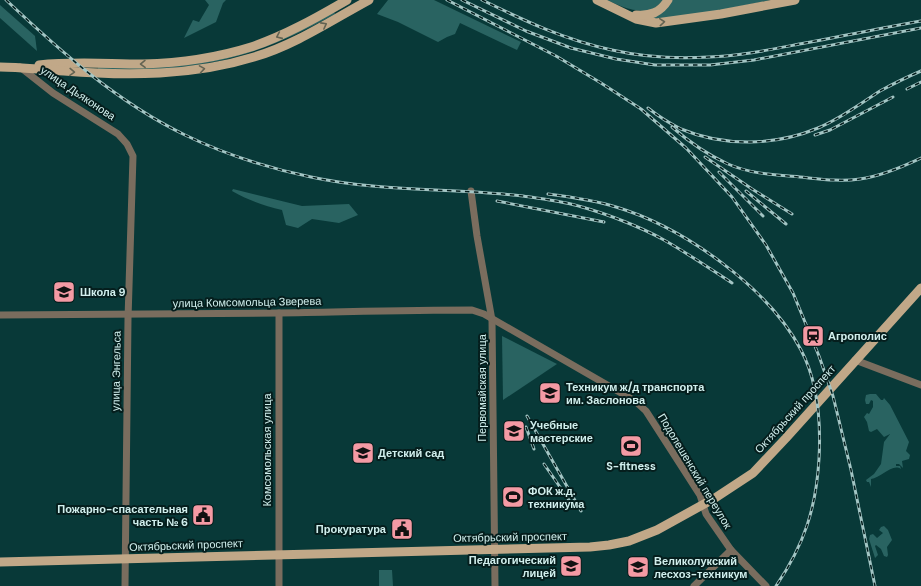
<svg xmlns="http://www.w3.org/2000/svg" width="921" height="586" font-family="'DM Sans',sans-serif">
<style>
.green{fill:#296361}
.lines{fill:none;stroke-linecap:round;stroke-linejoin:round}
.minor{stroke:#7a6d5e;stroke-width:7}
.major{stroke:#c1a888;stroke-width:9}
.rail-casing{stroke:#a3c5c4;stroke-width:3}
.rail{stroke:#051e1d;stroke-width:1.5;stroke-dasharray:4.5;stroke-linecap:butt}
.oneway{stroke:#636352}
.labels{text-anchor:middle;stroke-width:4;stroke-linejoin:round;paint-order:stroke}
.street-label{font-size:11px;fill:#d1efed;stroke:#051e1d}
.poi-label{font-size:11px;font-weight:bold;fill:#d1efed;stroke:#051e1d;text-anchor:start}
</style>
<rect width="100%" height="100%" fill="#083938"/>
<g class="green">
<path d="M205,0H226L223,3L216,22L184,38L193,20L199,22L209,5Z"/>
<path d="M388,0H434L521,42L517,50L460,23L455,34L447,37L438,42L398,22L377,14Z"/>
<path d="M607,0H664L651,11C631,11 624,8 607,0Z"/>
<path d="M671,0H771L706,13L660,19L650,18Z"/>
<path d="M0,5L35,36L37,51L0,18Z"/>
<path d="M334,12L335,14C279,45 235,62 171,68C147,71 122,69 98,69V67L205,62Z"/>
<path d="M233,189L302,206L349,204L358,215L339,223L312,219L298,228L286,225L282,210C264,206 248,200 232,191Z"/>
<path d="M502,336L557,364L503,400Z"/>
<path d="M870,394H876L881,400H883L884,398L890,405L909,442L906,451L910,455L909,459L902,461L903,468L899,464H896V466H900L901,469C892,463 881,478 871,479V487L869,482H867L866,480L874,474L881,464L884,442L890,434L884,437L877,429L871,432L869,431L867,422L864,417L867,413L869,414L873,407V401L871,400L869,404H866L865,400L866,395Z"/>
<path d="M884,526L888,530L892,540L887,547L888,555L887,557L884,556L881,549L876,545L875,546L878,555L875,558L869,539L870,535L873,534L877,538L883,533L879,530L881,527Z"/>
<path d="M379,570H392L393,586H379Z"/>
</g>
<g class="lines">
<g class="minor">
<path d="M20,67L53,93L118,134L127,144L133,156L128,319L125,586"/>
<path d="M471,191L477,236L492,320L495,586"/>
<path d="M279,313V586"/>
<path d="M0,315C93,315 186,314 279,313C343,312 408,310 472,310L484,314L635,401L646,411L700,495L706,514L731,550L766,586"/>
<path d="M855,360L921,385"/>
<path d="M694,586L731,550"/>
</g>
<g class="major">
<path d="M597,0L636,19L656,23L721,14L795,0"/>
<path d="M636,15C650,16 660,13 668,0"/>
<path d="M39,65C74,61 108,64 143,64C179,63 216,58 251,47C284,36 316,18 347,0"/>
<path d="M0,67C21,67 42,70 64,71C127,76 193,76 254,57C295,45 332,20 369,0"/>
<path d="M0,562L590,547L609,545L629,541L657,530L715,498L753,473L786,438L921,288"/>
</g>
<g class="rail-casing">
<g id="rail">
<path d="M6,0C60,51 117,102 185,135C224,154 268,168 311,177C380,192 452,188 523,196C542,199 563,201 582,207C607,214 641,227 664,240C687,253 709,268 732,283"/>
<path d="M447,0L556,56L601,83L641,109L686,148L732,197L766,245L793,293L819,356L833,396L851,470L875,586"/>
<path d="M462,0L526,31L571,48L616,59L655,65H710L754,60L921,28"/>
<path d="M482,0C525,21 565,40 612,50C643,57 677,59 709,57C741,56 773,49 805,43C843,36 882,28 921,21"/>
<path d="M907,89L921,82"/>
<path d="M648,108C658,116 669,123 681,129C724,147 775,146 818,128C840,119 860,104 880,91C893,84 907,77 921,71"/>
<path d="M672,127C688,141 708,155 728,164C750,174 776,175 800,177C820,179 840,182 860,179C881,176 902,167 921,158"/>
<path d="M815,135L830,130L893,97"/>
<path d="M705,157L752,189L792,214"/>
<path d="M719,172L763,216"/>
<path d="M746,191L786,224"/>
<path d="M548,194C571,197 594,200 616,207C683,227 768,287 801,350C818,382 821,423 819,459C816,509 804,545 776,586"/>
<path d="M497,201L604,222"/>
<path d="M527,416L581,511"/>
<path d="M526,427L534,449"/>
<path d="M544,464L569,500"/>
</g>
</g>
<use href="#rail" class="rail"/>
</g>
<defs><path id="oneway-chevron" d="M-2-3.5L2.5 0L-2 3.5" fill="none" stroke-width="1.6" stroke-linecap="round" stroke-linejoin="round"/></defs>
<g class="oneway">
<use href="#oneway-chevron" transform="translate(662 22) rotate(-5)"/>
<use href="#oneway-chevron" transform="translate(324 25) rotate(-28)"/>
<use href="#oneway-chevron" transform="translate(279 36) rotate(156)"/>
<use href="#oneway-chevron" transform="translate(143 64) rotate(179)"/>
<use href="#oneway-chevron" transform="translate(202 69) rotate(-9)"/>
<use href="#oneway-chevron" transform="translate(72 72) rotate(2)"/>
</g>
<defs>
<g id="school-square" transform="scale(1.15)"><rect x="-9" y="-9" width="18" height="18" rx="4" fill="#f49aa4" stroke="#051e1d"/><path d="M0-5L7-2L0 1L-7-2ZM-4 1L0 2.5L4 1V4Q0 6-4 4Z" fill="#111"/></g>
<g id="station-square" transform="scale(1.15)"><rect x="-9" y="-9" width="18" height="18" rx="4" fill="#f49aa4" stroke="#051e1d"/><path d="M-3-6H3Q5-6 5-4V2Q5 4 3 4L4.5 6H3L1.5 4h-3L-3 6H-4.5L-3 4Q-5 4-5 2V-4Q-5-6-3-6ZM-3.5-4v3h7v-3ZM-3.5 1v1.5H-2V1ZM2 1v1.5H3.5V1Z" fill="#111"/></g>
<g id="university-square" transform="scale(1.15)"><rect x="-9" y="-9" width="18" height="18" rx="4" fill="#f49aa4" stroke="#051e1d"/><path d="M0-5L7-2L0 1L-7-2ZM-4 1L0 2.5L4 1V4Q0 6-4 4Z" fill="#111"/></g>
<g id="stadium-square" transform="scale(1.15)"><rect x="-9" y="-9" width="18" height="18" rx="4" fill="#f49aa4" stroke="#051e1d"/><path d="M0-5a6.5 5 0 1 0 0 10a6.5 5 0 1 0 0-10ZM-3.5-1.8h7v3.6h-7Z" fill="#111"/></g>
<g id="civic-square" transform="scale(1.15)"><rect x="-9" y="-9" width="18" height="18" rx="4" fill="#f49aa4" stroke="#051e1d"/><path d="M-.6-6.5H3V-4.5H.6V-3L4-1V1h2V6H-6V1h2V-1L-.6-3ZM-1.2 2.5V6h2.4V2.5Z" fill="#111"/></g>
</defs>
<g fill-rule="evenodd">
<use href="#school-square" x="64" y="292"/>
<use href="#station-square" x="813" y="336"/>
<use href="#university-square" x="550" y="393"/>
<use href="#university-square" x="514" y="431"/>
<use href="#stadium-square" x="631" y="446"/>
<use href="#school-square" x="363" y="453"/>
<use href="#stadium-square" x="513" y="497"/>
<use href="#civic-square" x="203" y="515"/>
<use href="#civic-square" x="402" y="529"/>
<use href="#school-square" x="571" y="566"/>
<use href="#university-square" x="638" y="567"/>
</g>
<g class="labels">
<g class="street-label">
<text transform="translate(78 93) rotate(34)" y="4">улица Дьяконова</text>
<text transform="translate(247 302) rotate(-1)" y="4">улица Комсомольца Зверева</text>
<text transform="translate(116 371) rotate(-89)" y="4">улица Энгельса</text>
<text transform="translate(482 388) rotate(-90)" y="4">Первомайская улица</text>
<text transform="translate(795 409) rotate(-48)" y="4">Октябрьский проспект</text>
<text transform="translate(267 450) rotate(-90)" y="4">Комсомольская улица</text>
<text transform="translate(695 471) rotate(59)" y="4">Подолешенский переулок</text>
<text transform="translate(510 537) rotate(-1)" y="4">Октябрьский проспект</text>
<text transform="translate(186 545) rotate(-2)" y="4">Октябрьский проспект</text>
</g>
<g class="poi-label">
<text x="80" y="296">Школа 9</text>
<text x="828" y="340">Агрополис</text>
<text x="566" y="391">Техникум ж/д транспорта<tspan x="566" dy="13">им. Заслонова</tspan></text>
<text x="530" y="429">Учебные<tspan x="530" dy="13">мастерские</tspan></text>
<text x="378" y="457">Детский сад</text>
<text x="631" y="470" text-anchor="middle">S-fitness</text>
<text x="528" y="495">ФОК ж.д.<tspan x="528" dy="13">техникума</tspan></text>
<text x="188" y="513" text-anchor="end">Пожарно-спасательная<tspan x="188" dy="13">часть № 6</tspan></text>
<text x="386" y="533" text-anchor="end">Прокуратура</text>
<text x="556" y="564" text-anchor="end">Педагогический<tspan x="556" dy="13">лицей</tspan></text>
<text x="654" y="565">Великолукский<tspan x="654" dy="13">лесхоз-техникум</tspan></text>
</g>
</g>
</svg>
